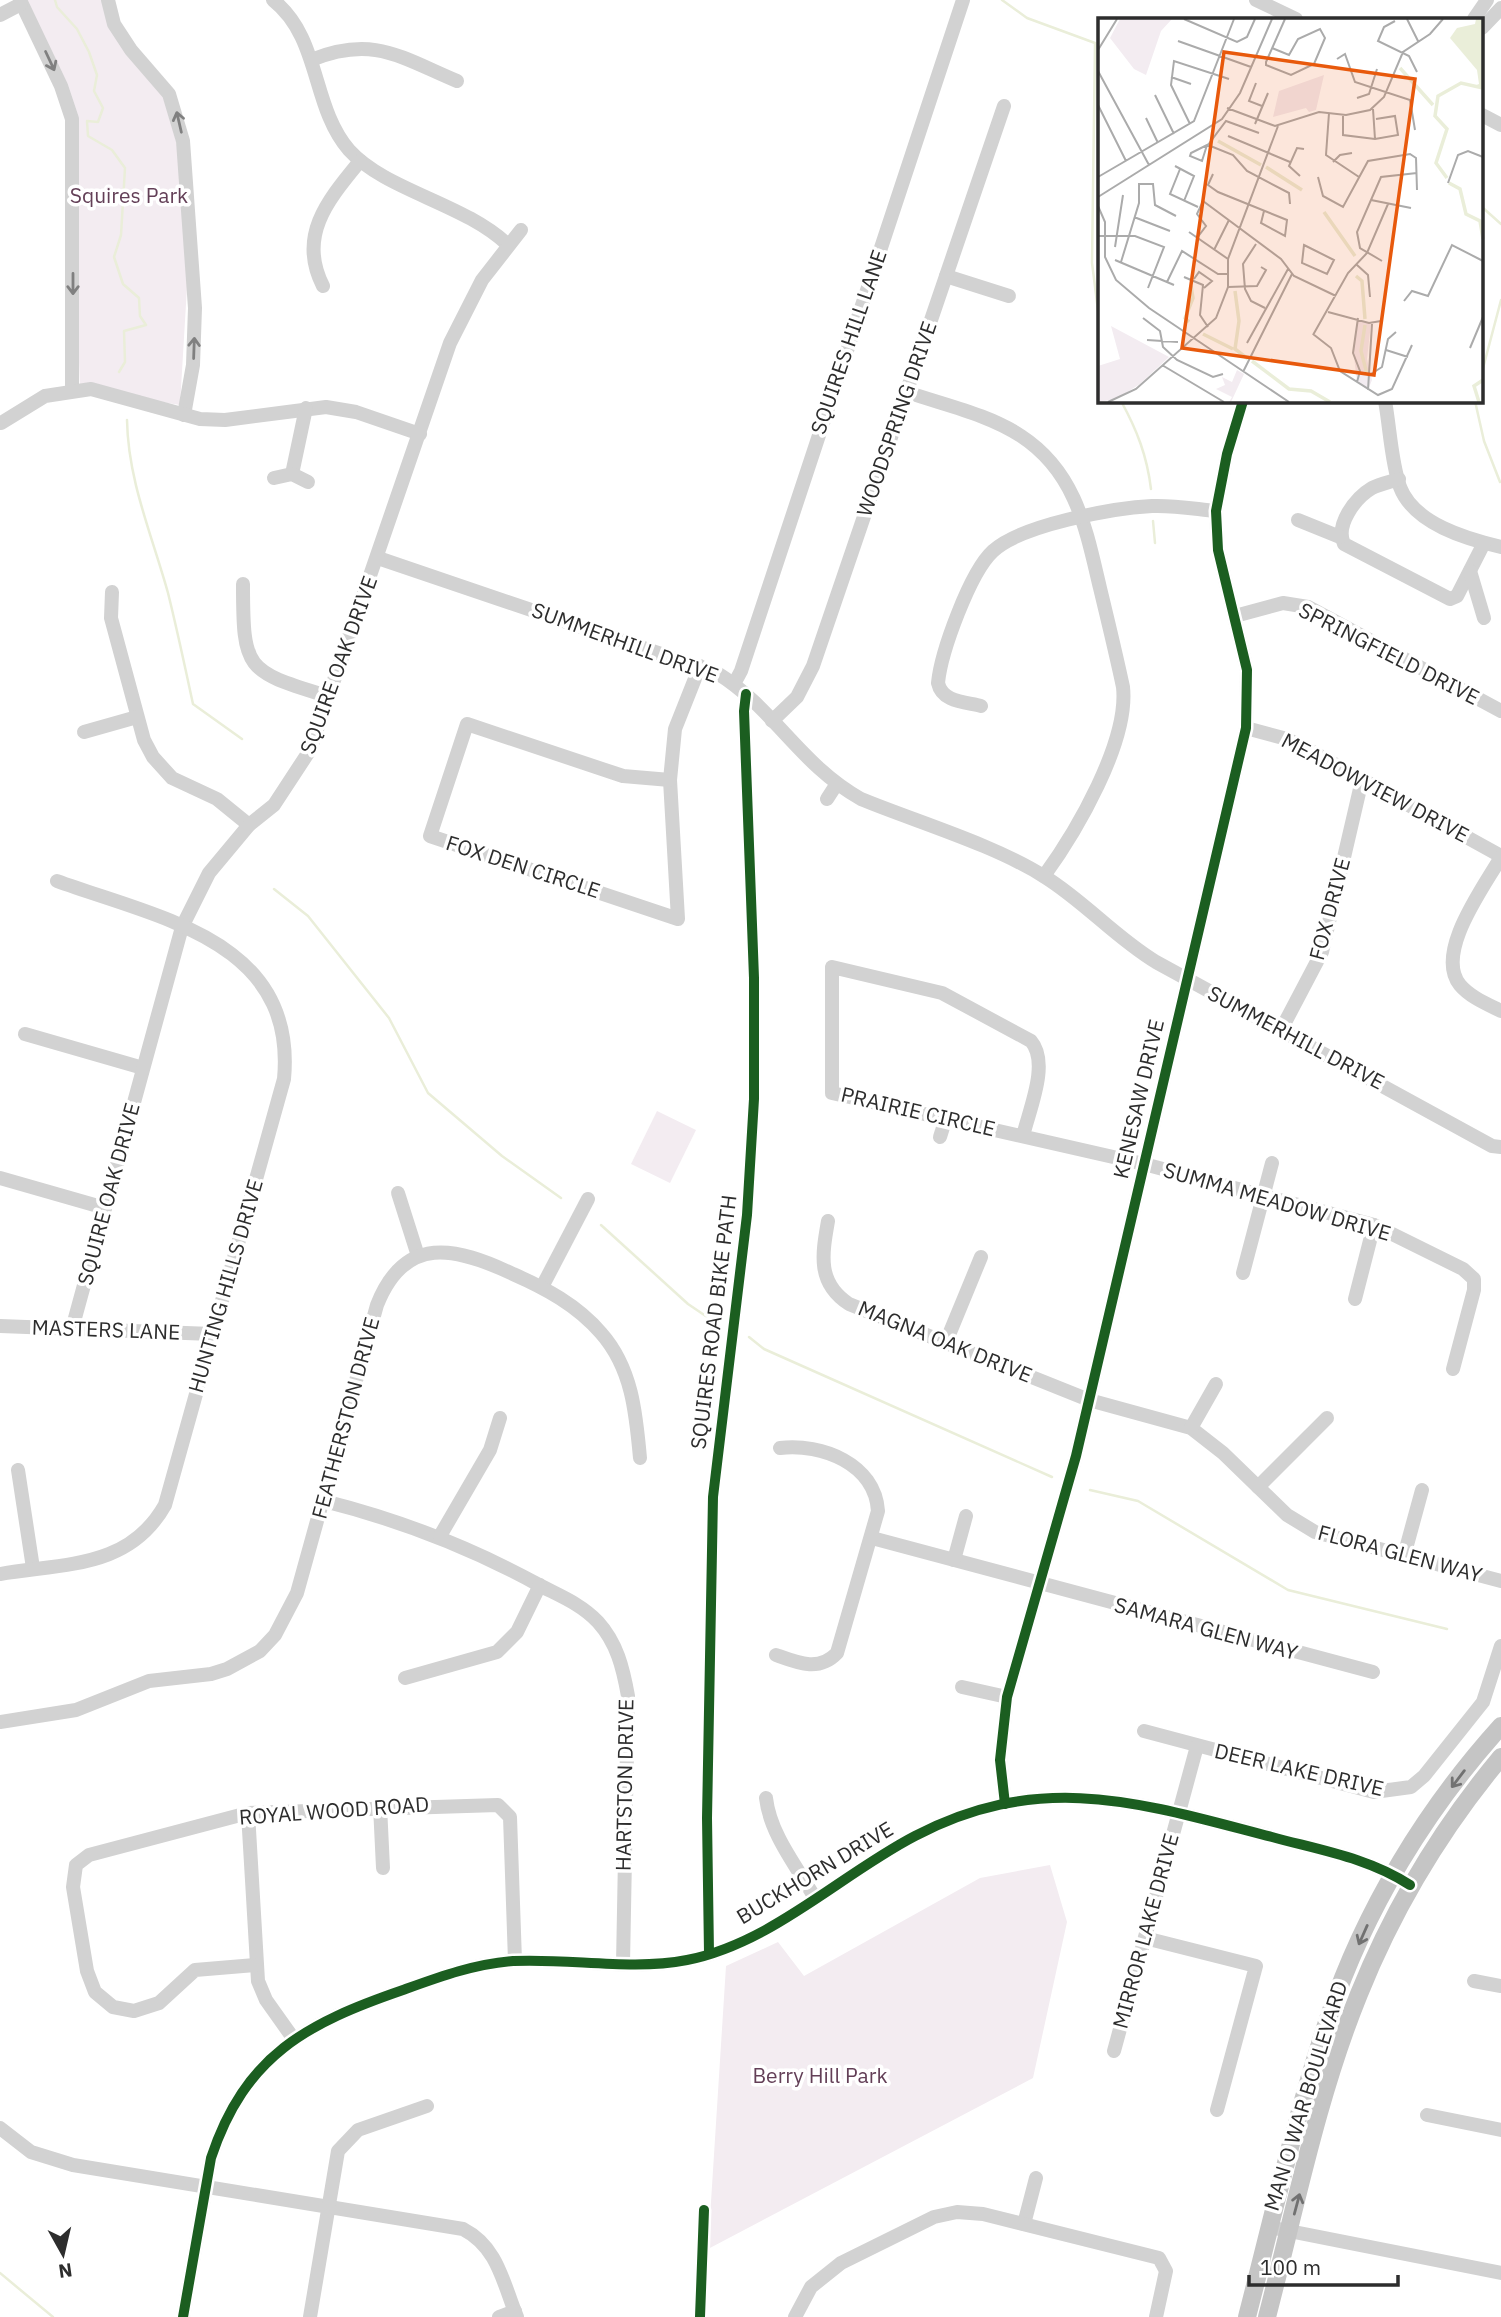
<svg xmlns="http://www.w3.org/2000/svg" width="1501" height="2317" font-family="'IBM Plex Sans',sans-serif">
<style>
.green{fill:#f3ecf1}
.lines{fill:none;stroke-linecap:round;stroke-linejoin:round}
.stream{stroke:#eaeed9;stroke-width:2.5}
.minor{stroke:#d2d2d2;stroke-width:14}
.major{stroke:#c5c5c5;stroke-width:18}
.cycleway-casing{stroke:#fff;stroke-width:15}
.cycleway{stroke:#1b5e20;stroke-width:10}
.oneway{stroke:#808080}
.oneway2{stroke:#717171}
.labels{text-anchor:middle;stroke-width:7;stroke-linejoin:round;paint-order:stroke}
.park-label{font-size:21px;fill:#633f57;stroke:#fff}
.street-label{font-size:21px;fill:#2d2d2d;stroke:#fff}
.inset-river{fill:none;stroke:#eaeed9;stroke-width:3.5}
.inset-road{fill:none;stroke:#ababab;stroke-width:2}
.view{fill:#e8590c;fill-opacity:0.15;stroke:#e8590c;stroke-width:3.5}
.inset-edge{fill:none;stroke:#2d2d2d;stroke-width:3.5}
</style>
<rect width="100%" height="100%" fill="#fff"/>
<g class="green">
<path d="M26,0H112L114,24L164,86L185,182L187,287L180,405L80,389L70,110Z"/>
<path d="M657,1111L696,1130L670,1183L631,1164Z"/>
<path d="M1050,1865L1067,1922L1033,2078L708,2249L726,1966L778,1942L804,1976L980,1878Z"/>
</g>
<g class="lines">
<g class="stream">
<path d="M55,0L57,7L77,29L89,52L97,75L94,91L103,108L98,122L87,121L88,136L112,150L125,168L121,235L114,257L123,284L139,298L140,316L146,325L124,331L125,362L119,372"/>
<path d="M1002,0L1027,18L1095,43L1092,263L1100,326"/>
<path d="M1482,207L1501,224"/>
<path d="M1482,372L1501,300"/>
<path d="M1121,401C1137,430 1147,456 1151,489"/>
<path d="M1475,401L1484,441L1500,482"/>
<path d="M127,420C128,481 152,535 168,593C177,629 185,667 193,704L242,739"/>
<path d="M1153,521L1155,543"/>
<path d="M274,889L308,916L389,1018L428,1093L502,1156L561,1198"/>
<path d="M601,1225L688,1304L719,1325"/>
<path d="M749,1337L764,1349L1052,1477"/>
<path d="M1090,1490L1138,1501L1288,1590L1447,1629"/>
<path d="M0,2273L53,2317"/>
</g>
<g class="minor">
<path d="M20,0L61,86L72,119V389"/>
<path d="M108,0L114,24L131,50L169,94L183,141L195,308L193,365L184,415"/>
<path d="M273,0C321,38 311,106 349,150C386,191 464,203 508,245"/>
<path d="M1256,0L1296,19"/>
<path d="M0,15L21,4"/>
<path d="M1474,19L1487,0"/>
<path d="M1482,28L1501,8"/>
<path d="M311,60C373,35 400,57 457,81"/>
<path d="M1482,115L1501,125"/>
<path d="M946,276L1009,296"/>
<path d="M323,286C297,235 329,199 360,161"/>
<path d="M907,392C944,405 988,414 1021,436C1076,472 1086,529 1100,588C1108,621 1116,654 1123,687C1129,742 1076,832 1044,876"/>
<path d="M1385,401C1390,428 1391,461 1400,487C1414,524 1467,539 1501,547"/>
<path d="M1,423L45,396L91,389L200,419L225,420L326,407L356,412L420,434"/>
<path d="M292,474L306,408"/>
<path d="M274,478L292,474L308,482"/>
<path d="M1399,479C1390,482 1380,484 1372,488C1355,498 1335,525 1344,544L1450,599L1457,596L1484,543"/>
<path d="M1298,520L1340,537"/>
<path d="M378,558L717,673C775,709 799,764 861,799C917,822 995,845 1045,877C1085,902 1116,938 1156,962L1492,1146L1501,1147"/>
<path d="M1470,571L1484,618"/>
<path d="M243,584C243,671 246,671 327,696"/>
<path d="M112,592L111,618L144,740L153,757L172,778L217,799L249,825"/>
<path d="M1235,616L1283,603L1308,607L1501,711"/>
<path d="M734,684L741,671L963,0"/>
<path d="M981,706C965,702 942,702 938,683C941,652 970,572 993,551C1021,525 1113,508 1152,506C1173,505 1195,509 1216,511"/>
<path d="M772,721L797,697L813,666L1004,106"/>
<path d="M467,724L623,776L670,780L678,919L430,836Z"/>
<path d="M1246,728L1287,739L1309,750L1501,856"/>
<path d="M84,732L137,717"/>
<path d="M670,780L675,729L700,666"/>
<path d="M827,799L836,785"/>
<path d="M1501,857C1484,887 1434,953 1460,985C1470,997 1487,1004 1501,1011"/>
<path d="M1281,1030L1322,952L1362,780"/>
<path d="M25,1034L143,1068"/>
<path d="M1023,1136C1029,1110 1050,1063 1031,1041L942,993L832,967V1093L1144,1164L1374,1225L1463,1269L1474,1279V1290L1453,1369"/>
<path d="M940,1137L946,1118"/>
<path d="M0,1178L105,1208"/>
<path d="M398,1193L418,1256"/>
<path d="M828,1221C822,1255 817,1283 849,1304L1089,1400L1191,1428L1223,1453L1287,1515L1315,1532L1501,1581"/>
<path d="M1243,1273L1272,1163"/>
<path d="M542,1287L588,1199"/>
<path d="M1355,1299L1374,1225"/>
<path d="M0,1326L212,1334"/>
<path d="M72,1329L182,927L209,873L249,825L274,805L310,750L450,343L482,280L521,230"/>
<path d="M946,1342L981,1257"/>
<path d="M1191,1428L1216,1384"/>
<path d="M18,1470L33,1568"/>
<path d="M1258,1487L1327,1418"/>
<path d="M324,1501C400,1520 470,1547 539,1585C560,1596 581,1604 598,1622C617,1643 623,1668 628,1696L623,1964"/>
<path d="M440,1536L490,1450L500,1418"/>
<path d="M872,1538L1373,1672"/>
<path d="M1404,1556L1422,1490"/>
<path d="M954,1560L966,1516"/>
<path d="M0,1574C64,1563 129,1569 165,1505L284,1079C297,940 158,918 57,881"/>
<path d="M776,1655C798,1663 819,1672 837,1653L878,1511C875,1464 822,1443 780,1448"/>
<path d="M405,1678L497,1652L517,1632L540,1585"/>
<path d="M962,1687L1007,1697"/>
<path d="M0,1722L76,1710L149,1681L211,1674L227,1669L260,1651L275,1635L297,1593L377,1305C405,1234 456,1247 513,1274C545,1288 577,1305 601,1333C632,1368 636,1413 640,1458"/>
<path d="M1144,1731L1374,1792L1411,1787L1424,1776L1483,1702L1501,1646"/>
<path d="M766,1798C770,1834 797,1867 815,1898"/>
<path d="M1005,1804L1000,1760L1007,1697L1076,1456L1246,728L1247,670L1218,550L1216,511L1227,454L1243,401"/>
<path d="M380,1806L383,1868"/>
<path d="M248,1813L258,1981L266,2000L293,2038"/>
<path d="M1145,1938L1256,1966L1217,2110"/>
<path d="M255,1965L195,1970L159,2003L134,2011L113,2007L95,1992L87,1971L73,1887L76,1865L89,1855L248,1813L498,1805L510,1817L515,1961"/>
<path d="M1474,1981L1501,1986"/>
<path d="M1114,2051L1197,1746"/>
<path d="M1427,2115L1501,2130"/>
<path d="M0,2128L31,2152L73,2165L463,2229C498,2247 503,2283 517,2317"/>
<path d="M1024,2224L1036,2178"/>
<path d="M1279,2229L1501,2273"/>
<path d="M183,2317L211,2158C245,2055 307,2023 403,1990C439,1977 474,1964 513,1961C571,1958 630,1971 687,1960C772,1943 840,1875 915,1836C1043,1769 1144,1804 1272,1837C1320,1850 1369,1858 1410,1885"/>
<path d="M310,2317L338,2151L358,2130L427,2106"/>
<path d="M499,2317L515,2311"/>
<path d="M795,2317L811,2287L841,2263L934,2217L957,2212L983,2214L1159,2258L1166,2271L1156,2317"/>
</g>
<g class="major">
<path d="M1247,2317C1273,2216 1296,2114 1329,2016C1365,1909 1426,1809 1501,1726"/>
<path d="M1267,2317C1295,2210 1317,2097 1359,1994C1394,1907 1441,1829 1501,1757"/>
</g>
<g class="cycleway-casing">
<g id="cycleway">
<path d="M1005,1804L1000,1760L1007,1697L1076,1456L1246,728L1247,670L1218,550L1216,511L1227,454L1243,401"/>
<path d="M709,1953L707,1818L713,1497L747,1215L754,1099V978L744,711L746,694"/>
<path d="M183,2317L211,2158C245,2055 307,2023 403,1990C439,1977 474,1964 513,1961C571,1958 630,1971 687,1960C772,1943 840,1875 915,1836C1043,1769 1144,1804 1272,1837C1320,1850 1369,1858 1410,1885"/>
<path d="M700,2317L704,2210"/>
</g>
</g>
<use href="#cycleway" class="cycleway"/>
</g>
<defs><path id="oneway-shaft" d="M-6 0H5M1.5-3L5.5 0L1.5 3" fill="none" stroke-width="1.6" stroke-linecap="round" stroke-linejoin="round" transform="scale(1.75)"/></defs>
<g class="oneway">
<use href="#oneway-shaft" transform="translate(50 61) rotate(65)"/>
<use href="#oneway-shaft" transform="translate(179 122) rotate(-103)"/>
<use href="#oneway-shaft" transform="translate(73 284) rotate(90)"/>
<use href="#oneway-shaft" transform="translate(194 348) rotate(-88)"/>
</g>
<g class="oneway2">
<use href="#oneway-shaft" transform="translate(1458 1779) rotate(127)"/>
<use href="#oneway-shaft" transform="translate(1363 1935) rotate(114)"/>
<use href="#oneway-shaft" transform="translate(1297 2204) rotate(-75)"/>
</g>
<g class="labels">
<g class="park-label">
<text x="129" y="203">Squires Park</text>
<text x="820" y="2083">Berry Hill Park</text>
</g>
<g class="street-label">
<text transform="translate(849 342) rotate(-71)" y="7">SQUIRES HILL LANE</text>
<text transform="translate(897 419) rotate(-71)" y="7">WOODSPRING DRIVE</text>
<text transform="translate(625 643) rotate(20)" y="7">SUMMERHILL DRIVE</text>
<text transform="translate(1389 654) rotate(27)" y="7">SPRINGFIELD DRIVE</text>
<text transform="translate(339 665) rotate(-70)" y="7">SQUIRE OAK DRIVE</text>
<text transform="translate(1375 788) rotate(28)" y="7">MEADOWVIEW DRIVE</text>
<text transform="translate(523 867) rotate(18)" y="7">FOX DEN CIRCLE</text>
<text transform="translate(1330 909) rotate(-75)" y="7">FOX DRIVE</text>
<text transform="translate(1296 1038) rotate(28)" y="7">SUMMERHILL DRIVE</text>
<text transform="translate(1139 1099) rotate(-77)" y="7">KENESAW DRIVE</text>
<text transform="translate(918 1112) rotate(13)" y="7">PRAIRIE CIRCLE</text>
<text transform="translate(109 1194) rotate(-75)" y="7">SQUIRE OAK DRIVE</text>
<text transform="translate(1277 1202) rotate(16)" y="7">SUMMA MEADOW DRIVE</text>
<text transform="translate(226 1286) rotate(-74)" y="7">HUNTING HILLS DRIVE</text>
<text transform="translate(714 1322) rotate(-83)" y="7">SQUIRES ROAD BIKE PATH</text>
<text transform="translate(106 1330) rotate(2)" y="7">MASTERS LANE</text>
<text transform="translate(945 1342) rotate(22)" y="7">MAGNA OAK DRIVE</text>
<text transform="translate(346 1418) rotate(-75)" y="7">FEATHERSTON DRIVE</text>
<text transform="translate(1400 1554) rotate(15)" y="7">FLORA GLEN WAY</text>
<text transform="translate(1206 1629) rotate(15)" y="7">SAMARA GLEN WAY</text>
<text transform="translate(1299 1770) rotate(13)" y="7">DEER LAKE DRIVE</text>
<text transform="translate(625 1785) rotate(-89)" y="7">HARTSTON DRIVE</text>
<text transform="translate(334 1811) rotate(-4)" y="7">ROYAL WOOD ROAD</text>
<text transform="translate(815 1873) rotate(-31)" y="7">BUCKHORN DRIVE</text>
<text transform="translate(1146 1931) rotate(-75)" y="7">MIRROR LAKE DRIVE</text>
<text transform="translate(1306 2096) rotate(-73)" y="7">MAN O WAR BOULEVARD</text>
</g>
</g>
<g transform="translate(1098 18)">
<rect width="385" height="385" fill="#fff"/>
<path d="M22,1H74L63,13L48,57L36,51L12,20ZM226,57L218,92L211,94L208,90L175,99L181,73ZM260,302L273,305L269,341L274,362L270,372L259,364L255,330ZM13,308L71,339L42,366L18,381L1,384L0,348L22,341ZM139,352L146,356L133,384H131L134,379L118,371L127,367L124,359L134,364Z" fill="#f3ecf1"/>
<path d="M378,1H385V68H376L381,66L379,52L352,20L359,10L377,6Z" fill="#eaeed9"/>
<path class="inset-river" d="M302,50L335,87M120,123L163,147M168,149L204,172M349,160L338,145L349,111L337,98L340,78L363,65L385,70M351,165L362,171L368,196L382,203L385,221M226,194L257,238M258,258L264,263L267,301M137,273L141,303L137,331L150,341M91,304L87,300L95,280L93,268M267,307L263,333L269,356M105,316L135,331M154,343L191,371L213,373L232,384M381,384L376,368L385,362"/>
<path class="inset-road" d="M86,1L139,24L149,19L157,1M309,1L320,23M297,3L286,9L280,23L311,38L319,54M80,23L153,49M174,30L191,37L200,21L222,11L227,20L216,46L193,57L168,47V44L187,1M0,32L19,1M239,41L247,36L257,64L312,82L317,112M0,53L51,147M73,59L93,66M158,65L151,83L164,88M57,77L76,116M259,80L271,76L279,51M0,87L28,143M129,90L177,108L221,94L248,97L272,92L286,79L305,34L332,16L345,1M275,91L277,121M231,95L228,137L261,159M245,97V117L277,121L300,117L297,98L278,101M48,100L60,125M92,106L73,67L76,43L131,61M157,106L170,75M161,115L128,103L110,127L135,137L149,153L191,175L192,186M130,118L192,144M109,127L104,143L92,138L93,135ZM235,144L242,137L254,135M77,148L96,158L86,183M82,151L72,176L100,189M115,156L110,167L120,174L189,202L187,218L163,205L166,193M202,158L191,148L199,130L206,131M0,159L96,103L136,1M220,159L225,178L245,189L270,143L312,136L318,140L319,172M350,165L360,137L370,133L385,139M0,179L124,101L142,75L174,1M273,182L313,190M0,188L7,204V239L18,262L51,290L191,384M36,199L72,213M91,214L130,241M0,218H37L66,229L50,270M99,220L108,208L99,196L105,183L183,241L196,258L238,278M158,226L145,246L147,271L153,283L167,290M206,227L236,242L229,256L204,245ZM17,229L25,177M116,232L131,202M17,242L76,267M284,243L262,230L259,214L283,159L319,155M23,244L41,185V166H55L57,187L78,198M259,247L270,257L272,279M86,259L105,267L102,297L110,309M96,261L101,254L114,263L106,270M69,264L84,233L120,256H129M130,269L159,268L168,252L163,249M306,283L314,273L330,278L354,227L385,243M230,294L271,305L283,303M45,300L62,313L65,329L79,342L115,359L125,356M215,316L233,330L242,353L280,377L294,371L314,327M215,317L250,255L269,235L290,186M49,322L80,324M149,325L190,251M372,330L385,299M288,332L310,339M64,347L126,384M145,354L194,256M273,356L284,349L290,321L298,314M259,364L262,353L255,335L260,300M270,372L274,306M10,384L38,371L118,300L130,269V241L180,108"/>
<path class="view" d="M126,34L317,61L276,357L84,330Z"/>
<rect width="385" height="385" class="inset-edge"/>
</g>
<g transform="translate(63 2254) rotate(172)" stroke="#ffffff" stroke-width="5" paint-order="stroke">
<path d="M0-5L12 26L0 18L-12 26Z" fill="#2d2d2d"/>
<text y="-10" font-size="19" font-weight="bold" text-anchor="middle" fill="#2d2d2d">N</text>
</g>
<path d="M1249 2275v10h149v-10" fill="none" stroke="#2d2d2d" stroke-width="3.5"/>
<text x="1260" y="2275" font-size="21" fill="#2d2d2d" stroke="#ffffff" stroke-width="5" paint-order="stroke">100 m</text>
</svg>
